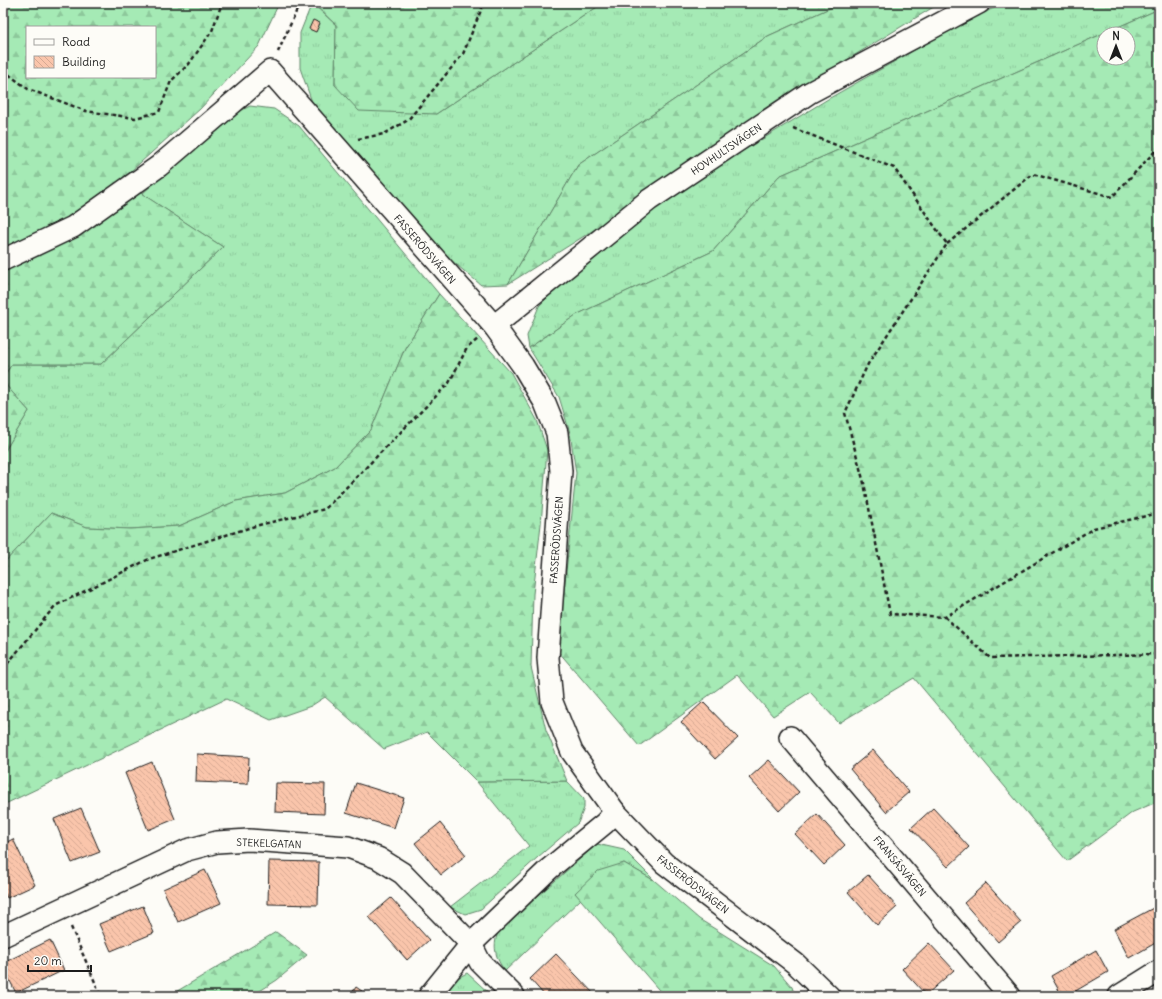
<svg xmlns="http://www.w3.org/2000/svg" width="1162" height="999" font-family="Delius,sans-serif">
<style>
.grass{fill:url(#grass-tufts);stroke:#608368}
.forest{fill:url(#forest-firs);stroke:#608368;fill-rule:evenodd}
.building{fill:url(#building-back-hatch);stroke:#1c1c1c}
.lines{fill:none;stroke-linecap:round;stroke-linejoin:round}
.minor-casing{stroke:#1c1c1c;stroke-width:24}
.path{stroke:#1c1c1c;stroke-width:2.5;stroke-dasharray:4 3;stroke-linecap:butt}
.minor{stroke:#fdfcf7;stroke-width:21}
.labels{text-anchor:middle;stroke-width:3;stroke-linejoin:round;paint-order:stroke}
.street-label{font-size:10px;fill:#1c1c1c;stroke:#fdfcf7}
</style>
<defs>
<pattern id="grass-tufts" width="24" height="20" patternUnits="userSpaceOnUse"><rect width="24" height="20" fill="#a5eab5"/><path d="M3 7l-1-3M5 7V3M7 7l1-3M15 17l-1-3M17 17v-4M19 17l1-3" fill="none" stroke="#8dc89b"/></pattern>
<pattern id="forest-firs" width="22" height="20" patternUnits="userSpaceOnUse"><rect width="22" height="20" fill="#a5eab5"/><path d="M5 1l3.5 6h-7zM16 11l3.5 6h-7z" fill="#8dc89b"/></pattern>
<pattern id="building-back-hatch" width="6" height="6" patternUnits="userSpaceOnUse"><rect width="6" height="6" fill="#fac5ab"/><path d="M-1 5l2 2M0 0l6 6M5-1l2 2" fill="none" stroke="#d6a993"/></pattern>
</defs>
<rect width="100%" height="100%" fill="#fdfcf7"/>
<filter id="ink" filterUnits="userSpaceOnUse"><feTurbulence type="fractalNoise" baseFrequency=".025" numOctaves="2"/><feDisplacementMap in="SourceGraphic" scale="8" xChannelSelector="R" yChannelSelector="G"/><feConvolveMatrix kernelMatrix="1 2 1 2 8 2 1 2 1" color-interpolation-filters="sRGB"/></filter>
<g filter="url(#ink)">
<g class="grass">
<path d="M312,3L336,25L335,85L436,114L603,3H841L768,36L578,165L508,284L481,285L452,261L313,105L300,68V33Z"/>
<path d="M1004,3H1159V9L779,176L713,251L576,315L529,348L527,336L539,306L579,266L629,225L733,157L828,99L957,26Z"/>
<path d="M250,106L274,109L299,126L439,294L405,348L371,430L335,467L285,493L236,501L179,526L130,529L87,527L51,513L3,564V454L29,411L3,382V377L12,364H101L223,247L142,194L222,120Z"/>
<path d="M567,781L584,799V808L578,823L538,857L481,909L465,914L450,907L529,846L477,782Z"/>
<path d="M597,844L624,850L655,881L624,863L575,893L581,899L505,971C495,958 492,945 499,930Z"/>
<path d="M467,973L490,994L487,996H438L448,983Z"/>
</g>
<g class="forest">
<path d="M3,3H279L259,46L200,109L121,180L223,247L101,364H12L3,377ZM27,27H155V77H27Z"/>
<path d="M313,3H603L436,114L359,111L335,85L336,25Z"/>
<path d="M841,3H940L773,105L600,226L508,284L578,165L768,36Z"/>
<path d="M1159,9V801L1133,812L1067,861L914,678L839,723L810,692L773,716L737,675L639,746L558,651L576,473L570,433L559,397L529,348L576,315L713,251L779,176ZM1104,34H1128V58H1104Z"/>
<path d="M439,294L511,373L537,420L547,450L541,524L533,594L531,667L546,730L567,781L477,782L427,732L384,749L325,697L311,706L271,720L226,699L3,805V564L51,513L87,527L130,529L179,526L236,501L285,493L335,467L371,430L405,348Z"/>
<path d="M3,382L29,411L3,454Z"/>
<path d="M624,863L655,881L699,919L774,966L792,987L795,996H664L575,893L598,871Z"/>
<path d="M276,932L307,955L277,980L252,996H169Z"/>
</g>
<g class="building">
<path d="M313,20L320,23L316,32L309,29Z"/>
<path d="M703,702L738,738L715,759L681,722Z"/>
<path d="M873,750L909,792L886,812L850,769Z"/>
<path d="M197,754L249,757L248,784L196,782Z"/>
<path d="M769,760L799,792L779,811L749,778Z"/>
<path d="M152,762L175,819L148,830L125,773Z"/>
<path d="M276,783L325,784L324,814L275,812Z"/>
<path d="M356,783L404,798L394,828L346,813Z"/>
<path d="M81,808L100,852L72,863L54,819Z"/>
<path d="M933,808L969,847L948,867L911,828Z"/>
<path d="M817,814L845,845L824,865L795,834Z"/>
<path d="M440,823L466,855L441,875L415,843Z"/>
<path d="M13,839L35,885L7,898L3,889V844Z"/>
<path d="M269,861L319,862L318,905L268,904Z"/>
<path d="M205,870L221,903L178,922L163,889Z"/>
<path d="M868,875L897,907L877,925L848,892Z"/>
<path d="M986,883L1021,922L998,942L964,903Z"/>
<path d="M391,898L429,940L407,960L369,917Z"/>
<path d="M143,906L154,933L111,951L99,924Z"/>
<path d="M1157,906L1159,910V941L1129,958L1114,929Z"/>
<path d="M50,940L64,970L16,993L3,967V963Z"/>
<path d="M929,943L954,970L926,995L902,969Z"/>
<path d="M1096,950L1108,972L1067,996H1062L1051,976Z"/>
<path d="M556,954L595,995L594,996H545L530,979Z"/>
<path d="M356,987L369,996H350Z"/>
</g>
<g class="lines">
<g class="minor-casing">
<g id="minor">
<path d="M3,260L73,227L159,166L270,71L494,326L523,366L545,403L557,433L561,471L548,658L552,702L572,752L615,812L664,863L796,964L829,996"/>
<path d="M494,326L649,200L809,93L979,3"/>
<path d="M790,737L1010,996"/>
<path d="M3,936L187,850L217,842L249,840L348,847L378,858L402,873L471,944L480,962L514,996"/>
<path d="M429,996L471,944L549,869L605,823L615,812"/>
<path d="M1119,996L1159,971"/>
</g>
</g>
<g class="path">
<path d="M278,52L300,3"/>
<path d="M3,70L28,89L86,111L135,118L159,112L171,81L189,64L212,31L222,3"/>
<path d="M793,128L894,168L947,244L868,364L845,413L864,483L890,614L945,617L1094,528L1159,513"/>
<path d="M358,139L384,134L408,120L463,54L484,3"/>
<path d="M947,244L1033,174L1112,197L1159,147"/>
<path d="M945,617L990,658L1159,654"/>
<path d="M3,669L55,606L149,559L255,526L325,509L449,383L467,348L478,339"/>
<path d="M71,927L101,996"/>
</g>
<use href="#minor" class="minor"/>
</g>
</g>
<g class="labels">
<g class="street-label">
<text transform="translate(726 149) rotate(-34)" y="4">HOVHULTSVÄGEN</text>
<text transform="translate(425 249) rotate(49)" y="4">FASSERÖDSVÄGEN</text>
<text transform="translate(556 540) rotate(-86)" y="4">FASSERÖDSVÄGEN</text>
<text transform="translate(269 843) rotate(2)" y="4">STEKELGATAN</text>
<text transform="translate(900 866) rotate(50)" y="4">FRANSÄSVÄGEN</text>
<text transform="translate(693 884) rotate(38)" y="4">FASSERÖDSVÄGEN</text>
</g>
</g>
<rect width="1162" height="999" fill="none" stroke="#fdfcf7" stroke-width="16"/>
<rect x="8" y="8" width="1146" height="983" fill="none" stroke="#1c1c1c" stroke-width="1.5" filter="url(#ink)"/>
<rect x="26" y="26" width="130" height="52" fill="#fdfcf7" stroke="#a3a29f"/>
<rect x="34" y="39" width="20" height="6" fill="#fdfcf7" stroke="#a3a29f"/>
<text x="62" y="46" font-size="12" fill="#1c1c1c">Road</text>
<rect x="34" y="56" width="20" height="12" fill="url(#building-back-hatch)" stroke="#a3a29f"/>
<text x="62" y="66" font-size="12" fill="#1c1c1c">Building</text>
<g transform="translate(1116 46)"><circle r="19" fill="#fdfcf7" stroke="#a3a29f"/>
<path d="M0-3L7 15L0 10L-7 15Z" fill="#1c1c1c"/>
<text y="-6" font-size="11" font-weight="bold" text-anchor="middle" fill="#1c1c1c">N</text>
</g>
<path d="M28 965v6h63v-6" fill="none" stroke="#1c1c1c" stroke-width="2"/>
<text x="34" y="965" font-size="12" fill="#1c1c1c" stroke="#fdfcf7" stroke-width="3" paint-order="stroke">20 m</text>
</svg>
